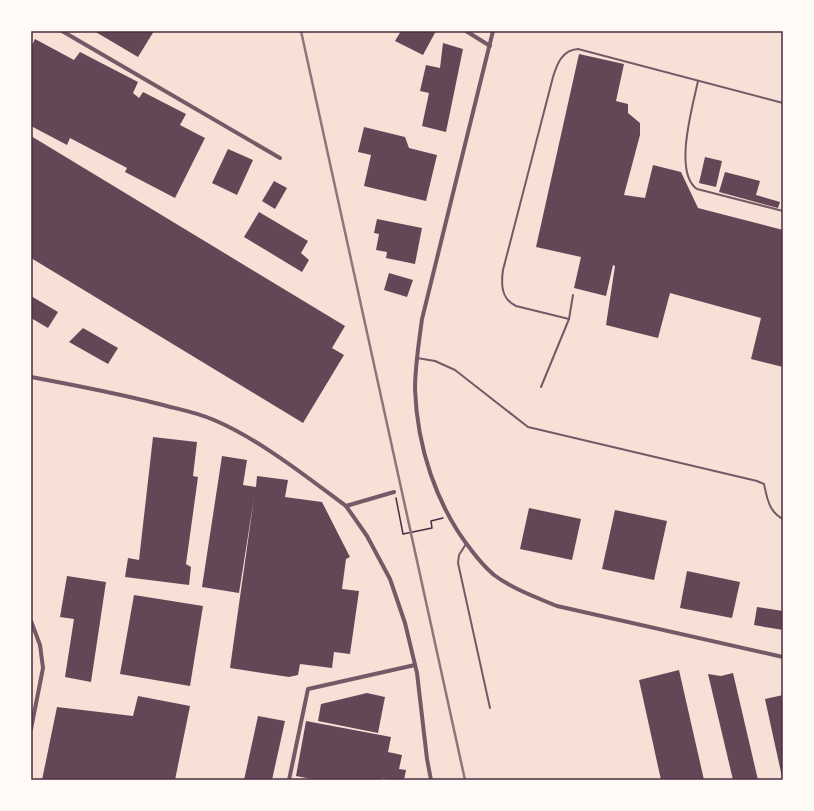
<svg xmlns="http://www.w3.org/2000/svg" width="814" height="811" font-family="Karla,sans-serif">
<style>
.building{fill:#644757}
.lines{fill:none;stroke-linecap:round;stroke-linejoin:round}
.path{stroke:#4a2c40;stroke-width:1.5}
.service{stroke:#755966;stroke-width:2}
.minor{stroke:#755966;stroke-width:4}
.rail{stroke:#8f747c;stroke-width:2.5}
.neatline{fill:none;stroke:#4a2c40;stroke-width:1.5}
</style>
<rect width="100%" height="100%" fill="#f7e1d7"/>
<g class="building">
<path d="M94,31H154L138,57Z"/>
<path d="M401,31H436L423,55L395,41Z"/>
<path d="M35,39L74,60L80,52L138,82L133,93L139,98L143,92L186,114L180,125L205,138L175,198L125,172L127,168L70,138L67,145L31,126V47Z"/>
<path d="M443,43L463,49L446,132L422,126L429,93L420,91L426,65L440,68Z"/>
<path d="M579,54L624,64L616,101L628,104V113L640,123V135L624,195L645,198L653,165L681,172L698,208L783,230V367L751,359L761,318L670,293L658,338L606,325L615,266L613,265L606,296L574,288L581,257L536,247Z"/>
<path d="M364,127L405,137L409,148L437,155L426,201L364,186L371,155L358,152Z"/>
<path d="M31,136L345,326L332,348L344,355L303,423L31,258Z"/>
<path d="M228,149L253,160L237,195L212,183Z"/>
<path d="M705,157L722,161L716,187L699,183Z"/>
<path d="M725,172L760,181L756,195L780,202L778,208L719,192Z"/>
<path d="M274,181L287,188L275,209L262,201Z"/>
<path d="M259,212L308,241L301,253L309,260L302,272L244,237Z"/>
<path d="M377,219L422,228L415,264L386,258L387,252L376,250L379,234L374,233Z"/>
<path d="M389,273L413,280L407,297L384,290Z"/>
<path d="M31,296L58,312L48,328L31,318Z"/>
<path d="M83,328L118,348L108,364L69,342Z"/>
<path d="M153,437L197,442L193,476L198,477L186,564L191,567L189,585L125,577L128,558L139,560Z"/>
<path d="M222,456L247,460L243,485L256,487L257,476L288,480L285,497L322,502L350,557L346,559L342,589L359,591L350,654L334,652L332,668L300,664L298,675L289,677L230,668L254,498L239,593L202,587Z"/>
<path d="M529,508L581,519L572,560L520,549Z"/>
<path d="M615,510L667,521L654,580L602,569Z"/>
<path d="M687,571L740,582L732,618L680,608Z"/>
<path d="M67,576L106,582L91,682L65,677L74,619L60,617Z"/>
<path d="M134,595L203,606L190,686L120,674Z"/>
<path d="M757,607L783,611V630L754,625Z"/>
<path d="M679,670L704,780H661L639,680Z"/>
<path d="M733,673L758,780H733L708,674L721,676Z"/>
<path d="M367,693L385,697L378,733L318,721L321,704Z"/>
<path d="M783,695V777H782L765,699Z"/>
<path d="M138,696L190,706L175,780H42L57,707L133,716Z"/>
<path d="M258,716L285,721L272,780H244Z"/>
<path d="M306,721L391,737L388,752L402,755L399,769L406,770L404,780H393L382,778V780H317L296,776Z"/>
</g>
<g class="lines">
<path class="path" d="M396,498L403,534L432,528L431,521L443,518"/>
<g class="service">
<path d="M698,81C693,105 673,173 697,189L783,211"/>
<path d="M569,319L516,306C501,299 501,284 503,270L553,77C557,64 562,50 578,49L783,103"/>
<path d="M417,358L435,361L455,370L528,427L757,481L764,484C767,498 769,512 783,519"/>
<path d="M541,387L569,319L573,295"/>
<path d="M466,544L459,555L458,563L490,708"/>
</g>
<g class="minor">
<path d="M62,31L280,158"/>
<path d="M466,31L490,46"/>
<path d="M493,31L422,319C419,342 415,366 415,389C417,446 436,506 472,551C478,559 486,568 494,575C513,589 535,597 557,606L783,657"/>
<path d="M31,377C74,385 116,393 159,404C177,409 196,412 214,420C259,439 307,477 346,506L394,492"/>
<path d="M346,506L367,536L390,579L405,623L417,673L427,759L431,780"/>
<path d="M31,621L40,645L43,668L31,729"/>
<path d="M289,780L308,689L415,665"/>
</g>
<path class="rail" d="M301,31L465,780"/>
</g>
<rect width="814" height="811" fill="none" stroke="#fffaf5" stroke-width="64"/>
<rect x="32" y="32" width="750" height="747" class="neatline"/>
</svg>
